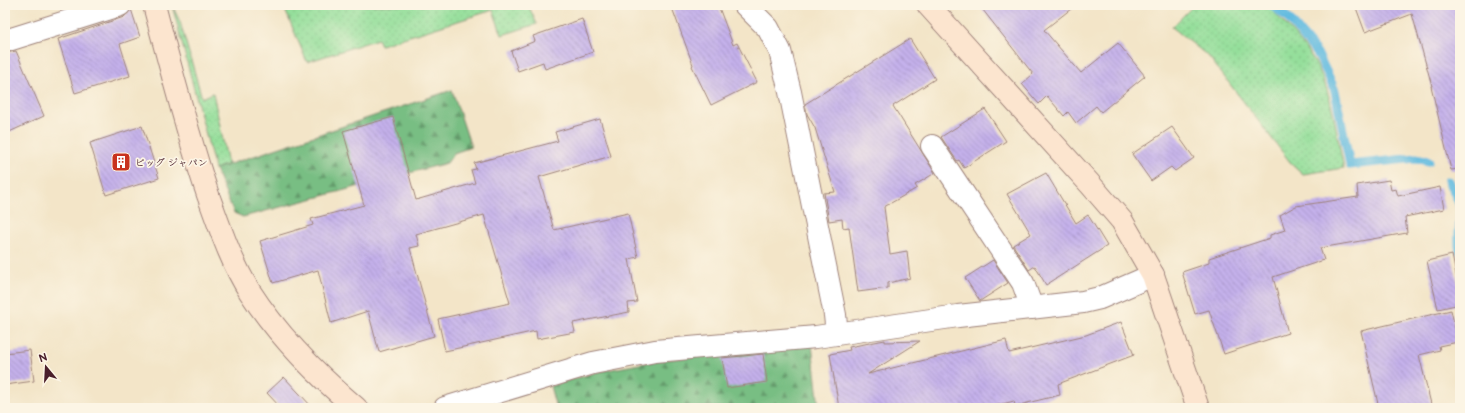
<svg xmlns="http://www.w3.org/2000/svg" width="1465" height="413" font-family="'Balsamiq Sans','Klee One',sans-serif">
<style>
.grass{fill:url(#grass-dots);stroke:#707f63}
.forest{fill:url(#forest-firs);stroke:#616e57}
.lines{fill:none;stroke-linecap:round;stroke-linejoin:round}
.stream{stroke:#63bce0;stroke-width:9}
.building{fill:url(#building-back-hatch)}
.street-casing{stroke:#9e827a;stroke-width:24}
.secondary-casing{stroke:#9e827a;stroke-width:24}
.street{stroke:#fff;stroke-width:22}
.secondary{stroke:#fce5cf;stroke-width:22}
.labels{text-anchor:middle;stroke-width:3.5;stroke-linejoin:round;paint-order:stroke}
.poi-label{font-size:10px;font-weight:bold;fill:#4a1f2b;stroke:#fcf5e5;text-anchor:start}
</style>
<defs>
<pattern id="grass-dots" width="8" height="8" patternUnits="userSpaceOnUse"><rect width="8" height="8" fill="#95df9b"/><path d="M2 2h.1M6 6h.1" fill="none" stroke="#82bf86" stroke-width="1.8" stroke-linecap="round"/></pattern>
<pattern id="forest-firs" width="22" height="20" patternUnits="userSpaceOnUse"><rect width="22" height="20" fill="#78be83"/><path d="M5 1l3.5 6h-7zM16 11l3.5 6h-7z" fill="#649a6b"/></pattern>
<pattern id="building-back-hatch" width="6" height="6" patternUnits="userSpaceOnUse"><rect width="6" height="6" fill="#c4b1eb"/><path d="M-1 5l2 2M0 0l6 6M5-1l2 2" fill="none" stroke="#a18fbf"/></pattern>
</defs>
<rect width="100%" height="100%" fill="#fcf5e5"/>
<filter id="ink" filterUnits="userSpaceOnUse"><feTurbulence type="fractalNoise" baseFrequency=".025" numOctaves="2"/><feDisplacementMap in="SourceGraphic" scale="8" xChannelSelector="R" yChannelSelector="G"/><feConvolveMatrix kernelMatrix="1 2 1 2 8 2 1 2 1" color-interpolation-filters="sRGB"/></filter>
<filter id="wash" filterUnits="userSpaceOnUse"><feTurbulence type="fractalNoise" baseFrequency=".012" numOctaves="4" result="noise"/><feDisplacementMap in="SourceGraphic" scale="16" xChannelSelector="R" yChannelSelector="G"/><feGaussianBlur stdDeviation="0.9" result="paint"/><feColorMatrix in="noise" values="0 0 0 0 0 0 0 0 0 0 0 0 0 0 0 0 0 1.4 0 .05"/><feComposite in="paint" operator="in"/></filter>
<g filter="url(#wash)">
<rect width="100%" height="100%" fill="#f3e5c8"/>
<g class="grass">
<path d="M172,5L180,22L202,98L213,93L228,164L215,169Z"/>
<path d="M283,5H528L537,24L502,35L493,10L381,45L378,39L307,62Z"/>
<path d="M1194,5H1267L1270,8C1286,25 1303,42 1315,62C1333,94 1336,133 1344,168L1303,174L1290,162L1209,57L1172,27Z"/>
</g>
<g class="forest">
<path d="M452,90L471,147L454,153L447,163L243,217L234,213L215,169Z"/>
<path d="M812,344L819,408H556L550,386L597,372L655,361Z"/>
</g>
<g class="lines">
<g class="stream">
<path d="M1272,5L1287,17L1317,53L1329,77L1335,91L1350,165L1416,158L1429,161"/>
<path d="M1448,181C1452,189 1458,198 1460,207C1462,222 1456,236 1460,251"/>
</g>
</g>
<g id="blocks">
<g class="building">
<path d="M671,5H718L733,45L737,43L757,82L711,105L692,66L693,65Z"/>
<path d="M979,5H1076L1044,30L1081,73L1118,43L1145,76L1101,112L1096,106L1076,123L1068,112L1064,116L1047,96L1039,104L1022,84L1033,74Z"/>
<path d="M1355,5H1460V169L1451,170L1431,86H1432L1412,14L1365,32Z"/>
<path d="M131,9L140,37L120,44L130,76L75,93L58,39L124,17Z"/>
<path d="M582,19L593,52L545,69L543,62L518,71L511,51L535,41L533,36Z"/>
<path d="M910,39L935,79L893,106L935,173L915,185L917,188L884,207L890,254L907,251L910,278L888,283V288L858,292L849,227L843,228L842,219L829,221L824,193L835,192L815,128L807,114L805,104Z"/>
<path d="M16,51L44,116L5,134V53Z"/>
<path d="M985,109L1006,141L964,168L959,160L957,161L941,137Z"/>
<path d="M393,117L416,200L475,183L471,170L476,169L474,163L558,141L555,132L600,119L611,156L539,177L554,230L628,213L638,257L629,259L637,302L628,303L629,312L573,323L575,332L537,339L536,331L445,351L438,319L510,303L484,215L416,234L419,246L410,248L434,336L379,352L368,311L331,323L318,270L273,283L260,241L313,225L311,219L364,205L343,131Z"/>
<path d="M142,126L159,178L106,195L90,143Z"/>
<path d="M1172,127L1194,158L1175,171L1171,167L1151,181L1132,154Z"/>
<path d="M1046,173L1076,223L1088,215L1107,246L1046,285L1035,266L1029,270L1013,245L1031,234L1007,194Z"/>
<path d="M1389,180L1391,190L1396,189L1398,196L1440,187L1444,209L1405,217L1407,233L1320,248L1324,260L1273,277L1288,333L1224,354L1209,310L1195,314L1182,272L1209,263V258L1270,238V235L1285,230L1280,215L1296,206L1358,197L1357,185Z"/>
<path d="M1452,255L1460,294V304L1438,309L1427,261Z"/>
<path d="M993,260L1008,283L980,301L965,278Z"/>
<path d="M1451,310L1458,342L1439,346L1440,350L1419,355L1431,404L1413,408H1379L1361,331Z"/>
<path d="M1121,322L1134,355L1058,384L1060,395L1015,406L1014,401L986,408H839L830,354L850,350L849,347L885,340V342L920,341L868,374L1006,340L1009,353L1086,335Z"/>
<path d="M30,350L34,381L5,385V353Z"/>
<path d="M763,354L767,382L727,388L722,358Z"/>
<path d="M284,377L313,408H281L267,393Z"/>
</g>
</g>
</g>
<g filter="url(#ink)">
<use href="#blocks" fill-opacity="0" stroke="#9e827a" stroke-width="1"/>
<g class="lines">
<g class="street-casing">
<g id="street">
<path d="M745,5L768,28L780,51L790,92L835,315L837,334"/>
<path d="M5,41L120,5"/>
<path d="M932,146L1023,283L1032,308"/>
<path d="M445,408L593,363L655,351L816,337L958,316L1083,302L1100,298L1153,275"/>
</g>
</g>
<g class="secondary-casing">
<g id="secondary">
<path d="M154,5C171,69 187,133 208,195C220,228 231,262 250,292C279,337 316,374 356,408"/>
<path d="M928,5L1090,184L1122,221L1153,275L1198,408"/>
</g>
</g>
<use href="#street" class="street"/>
<use href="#secondary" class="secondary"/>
</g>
</g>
<defs>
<g id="building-square" transform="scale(1)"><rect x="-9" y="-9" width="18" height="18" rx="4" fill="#c8321e" stroke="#fcf5e5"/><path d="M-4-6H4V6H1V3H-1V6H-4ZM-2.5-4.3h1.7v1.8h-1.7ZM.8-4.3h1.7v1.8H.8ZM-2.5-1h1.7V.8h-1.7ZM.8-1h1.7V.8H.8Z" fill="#fff"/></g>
</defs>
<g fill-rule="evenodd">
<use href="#building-square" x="121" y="162"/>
</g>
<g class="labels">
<g class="poi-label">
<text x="135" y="166">ビッグ ジャパン</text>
</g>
</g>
<rect width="1465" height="413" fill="none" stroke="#fcf5e5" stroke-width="20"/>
<g transform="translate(46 367) rotate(342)" stroke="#fcf5e5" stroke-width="3" paint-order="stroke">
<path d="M0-3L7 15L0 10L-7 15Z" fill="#4a1f2b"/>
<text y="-6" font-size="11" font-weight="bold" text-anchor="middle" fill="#4a1f2b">N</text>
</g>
</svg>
